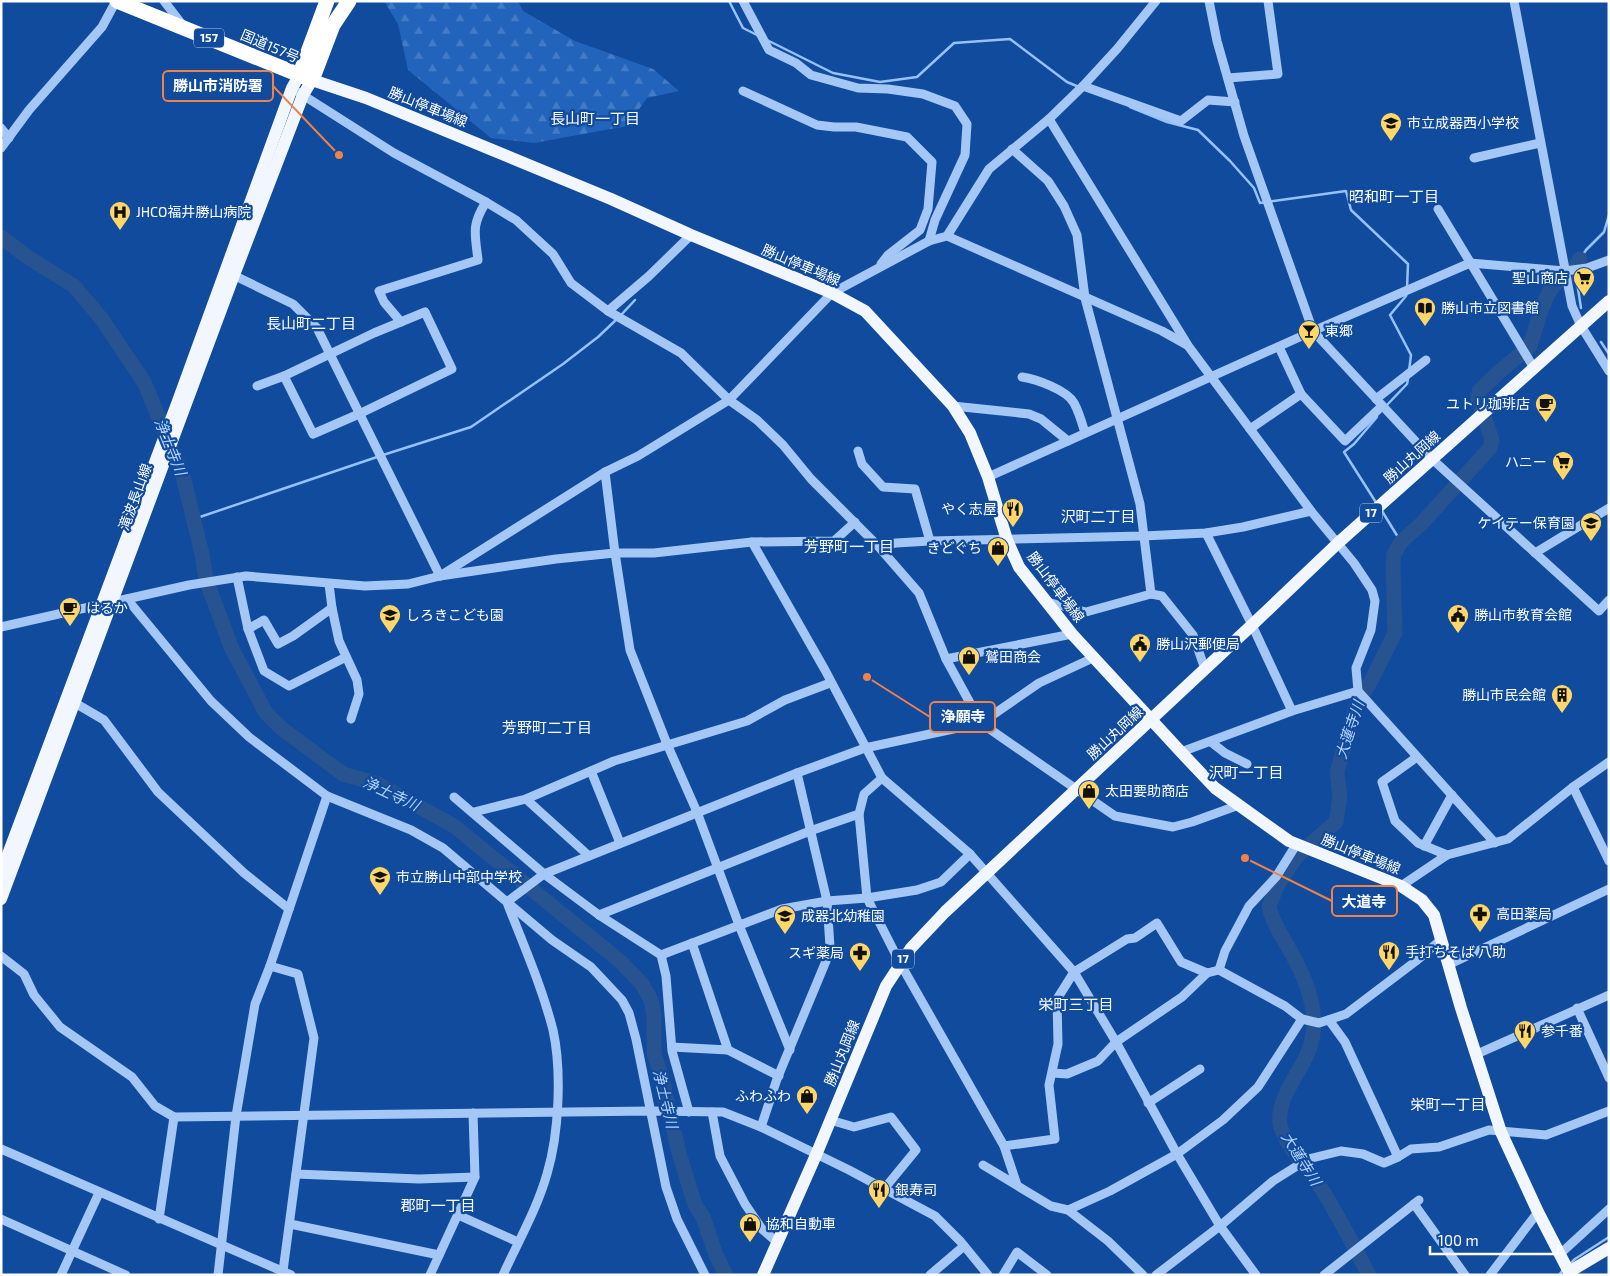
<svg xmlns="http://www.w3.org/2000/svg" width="1610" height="1276" font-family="'Exo 2','Noto Sans JP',sans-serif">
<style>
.forest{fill:url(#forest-firs)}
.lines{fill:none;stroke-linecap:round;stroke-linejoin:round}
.stream{stroke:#96c2f9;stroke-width:2.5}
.river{stroke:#275390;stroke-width:15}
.minor{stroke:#a4c7f5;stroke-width:9}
.major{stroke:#f2f7ff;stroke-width:12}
.highway{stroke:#fff;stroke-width:15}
.labels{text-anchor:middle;stroke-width:4.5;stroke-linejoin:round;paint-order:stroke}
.shield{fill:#104b9d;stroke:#b7c9e2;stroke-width:1}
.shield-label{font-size:12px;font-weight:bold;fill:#fff}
.street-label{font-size:14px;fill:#fff;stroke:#104b9d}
.poi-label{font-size:14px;fill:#fff;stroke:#104b9d;text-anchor:start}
.neighbourhood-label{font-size:15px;fill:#fff;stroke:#104b9d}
.water-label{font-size:15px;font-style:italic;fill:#b1d2fb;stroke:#104b9d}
.leader{fill:none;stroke:#ee8249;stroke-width:2}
.callout-dot{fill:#ee8249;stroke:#104b9d;stroke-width:2}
.callout{fill:#104b9d;stroke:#ee8249;stroke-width:2}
.callout-label{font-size:15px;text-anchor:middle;font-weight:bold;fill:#fff}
</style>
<defs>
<pattern id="forest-firs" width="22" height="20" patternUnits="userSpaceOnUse" patternTransform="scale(1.25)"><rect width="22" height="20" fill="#2264bb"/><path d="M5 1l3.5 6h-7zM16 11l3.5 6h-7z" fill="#437bc5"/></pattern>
</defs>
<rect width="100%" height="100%" fill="#104b9d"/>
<path class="forest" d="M384,1H518L523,11L575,41L653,69L679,91L647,98L627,126L534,143L491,138L408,70L398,24Z"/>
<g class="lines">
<g class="stream">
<path d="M729,1L743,28L757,35"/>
<path d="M767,40L833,73L880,82L917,77L954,43L1010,39L1067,82L1079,87"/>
<path d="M1130,107L1167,122L1198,130L1230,161L1254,188L1260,203L1346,191L1351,210L1408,264L1407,288"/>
<path d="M1407,293L1406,296L1390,315L1411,355L1409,371"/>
<path d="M1581,308L1577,282L1580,259L1586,250L1604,232L1609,215"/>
<path d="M621,315L635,300"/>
<path d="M1601,342L1609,354"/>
<path d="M1385,407L1407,384L1408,379"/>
<path d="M1377,417L1354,444L1344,452L1377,504"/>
<path d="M383,455L471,427L563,364L598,337L617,319"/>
<path d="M1382,511L1401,542"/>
<path d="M194,519L377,457"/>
<path d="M1569,1265L1575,1259L1609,1237"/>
<path d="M1559,1275L1563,1270"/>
</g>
<g class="river">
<path d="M1,237L29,258L74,286L101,318L144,382L183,476L202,554L206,580L232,649L266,713L281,728L343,774L378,784L454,826L621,962L642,984L651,1000L654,1016V1054L661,1074L679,1153L695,1205L703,1217L716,1255L726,1275"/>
<path d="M1369,1275C1353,1245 1338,1214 1319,1185C1306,1166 1287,1148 1280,1125C1279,1121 1280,1117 1280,1114C1284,1084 1310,1063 1313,1033C1317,1003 1303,973 1288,947C1281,934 1272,922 1269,906L1278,884L1297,856L1336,822L1340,797L1337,772L1356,706L1371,681L1395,633L1393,565L1394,554L1401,542L1422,523L1490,448L1492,440L1478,399L1479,391L1499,372L1530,346L1540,313L1549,292L1557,282L1568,276L1580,259"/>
</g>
<g class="minor">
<path d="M164,1L184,27"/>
<path d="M743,1L769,50L796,63L811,75L858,88L888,89L923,94L955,106L967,124L965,155L935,220L929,241"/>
<path d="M1209,1L1217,41L1244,136L1313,331L1432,459L1599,611L1609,600"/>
<path d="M1514,1L1572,306L1581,326L1609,371"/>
<path d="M1228,78L1278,74L1268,1"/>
<path d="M1083,86L1181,121L1208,100L1235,102"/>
<path d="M743,91L817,125L834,127H856L907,137L932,162L928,209L920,230L888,255L881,264"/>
<path d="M298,92L394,153L486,202L516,220L553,254L571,283L608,311L681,353L729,400L757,420L783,445L811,479L878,546L919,593L946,659L981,723L1115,816L1173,827L1192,822L1239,805"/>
<path d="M1049,119L1189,347L1311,511L1354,563L1372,590L1375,601L1371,630L1356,668L1358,691L1495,843"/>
<path d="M1,128L9,138"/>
<path d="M1,148L29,110L102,27L116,1"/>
<path d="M1012,149L1048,181L1064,206L1077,235L1085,298L1140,504L1151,594L1086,612L1047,602"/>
<path d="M1474,158L1540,143"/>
<path d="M1438,209L1534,368"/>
<path d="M947,236L1162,331L1187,345"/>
<path d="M231,274L293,304L317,328L440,576"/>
<path d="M608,311L649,276L691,235"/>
<path d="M425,312L452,369L359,414L313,434L284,376L374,333Z"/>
<path d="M401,322L384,302L379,291L478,260C475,233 471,226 486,202"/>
<path d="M1279,347L1301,394L1345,441L1382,406"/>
<path d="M1022,377C1036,379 1067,390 1074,403C1079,412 1082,423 1085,433"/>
<path d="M257,386L284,376"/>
<path d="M1376,399L1426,360"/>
<path d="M953,406L1029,414L1041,419L1068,441"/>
<path d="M1250,429L1301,394"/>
<path d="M858,451L862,464L883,487L915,489L930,541"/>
<path d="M605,472L615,553L630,650L667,744L697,812L739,925L790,1050"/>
<path d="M988,477L1313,331L1470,263L1565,271L1587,268L1609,260"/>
<path d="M1206,533L1252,625L1292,711"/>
<path d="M752,542L825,670L882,778L970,854L1074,972L1116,1042L1177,1154L1220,1226L1256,1275"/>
<path d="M878,546L896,543L930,541L1143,536L1206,533L1243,527L1311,511"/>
<path d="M1535,553L1609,508"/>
<path d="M440,576L605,472L638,456L729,400L832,293L929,241L947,236L989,169L1049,119L1083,86L1117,49L1156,1"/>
<path d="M237,577L248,629L264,671L289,686L346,657"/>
<path d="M329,584L332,608L339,641L357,680L359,694L351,719"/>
<path d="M1151,594L1162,596L1193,635L1205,669"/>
<path d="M127,599L211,701L249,737L327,796L411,830L443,848L552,940L591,967L622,1000L629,1013L636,1039L666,1187L677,1219L705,1275"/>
<path d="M122,600L189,585L246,576L365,586L408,584L440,576L556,559L615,553H654L752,542L834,541L855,522"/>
<path d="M1,627L107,603"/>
<path d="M248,629L264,620L278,644L293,636L332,608"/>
<path d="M946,659L1072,634"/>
<path d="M75,703L104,720L158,792L244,873L289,909"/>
<path d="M1211,742L1225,753L1247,764"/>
<path d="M1181,752L1292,711L1358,691"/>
<path d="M1417,757L1382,782L1395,821L1418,843L1447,855"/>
<path d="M591,771L620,843"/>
<path d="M1573,787L1609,861"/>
<path d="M454,797L544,874L599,915L661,955L666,976L672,1051L689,1112"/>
<path d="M526,799L589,856"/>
<path d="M474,812L526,799L614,761L747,721L785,700L830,683"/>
<path d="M859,814L867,898L900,963L1004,1146L1017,1185"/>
<path d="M1424,846L1452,795"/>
<path d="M1401,886L1447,855L1508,839L1573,787L1609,762"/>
<path d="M507,902L544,874L797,773L865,748L981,723L1039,683L1095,657"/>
<path d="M599,915L810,831L859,814L864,794L882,778"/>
<path d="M692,943L728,1050L779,1076"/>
<path d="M661,955L782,909L827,901L867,898L917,890L941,882L970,854"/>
<path d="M1,956L24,974L34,995L60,1027L132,1077L155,1106L174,1117L650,1111L723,1112L761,1127L849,1170L935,1216L961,1242L988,1275"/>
<path d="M1450,964L1609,889"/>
<path d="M270,966L298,974L314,1038L283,1271"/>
<path d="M1219,970L1225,951L1249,906L1276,877L1296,845"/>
<path d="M1577,1008L1609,1078"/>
<path d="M1329,1020L1345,1042L1398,1157"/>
<path d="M672,1047L728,1050"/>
<path d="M1477,1054L1609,995"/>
<path d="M1053,1073L1067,1074L1098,1061L1116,1042L1182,997L1207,973L1219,970L1285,1006L1302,1019L1319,1023L1346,1014L1416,961L1442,939"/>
<path d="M1148,1103L1200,1069"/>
<path d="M712,1112L720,1156L745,1204L762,1229L778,1243"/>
<path d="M830,1120L854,1127L891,1117L916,1150L884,1189"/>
<path d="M761,1127L777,1079L826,961L830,947L827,901L797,773"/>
<path d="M1004,1146L1055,1139L1049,1085L1058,1044L1057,999L1074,972L1127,939L1135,938L1157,923L1181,962L1207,973"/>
<path d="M1,1149L291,1275"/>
<path d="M983,1165L1051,1206L1068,1210L1108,1241L1143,1275"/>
<path d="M296,1174L419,1179L475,1177"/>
<path d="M1414,1204L1465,1275"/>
<path d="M1068,1210L1110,1191L1177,1154L1223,1120L1258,1087L1302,1019"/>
<path d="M458,1215L518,1242"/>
<path d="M1,1219L126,1275"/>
<path d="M159,1219L174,1117"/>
<path d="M290,1224L439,1255"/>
<path d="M1560,1254L1609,1209"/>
<path d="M61,1275L99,1193"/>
<path d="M218,1275L236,1116L255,1004L270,966L327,796"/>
<path d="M430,1275L475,1177L473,1113"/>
<path d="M503,1275C518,1242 537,1209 547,1174C559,1134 562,1071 553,1030C542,987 524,946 508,905"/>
<path d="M930,1275L964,1246"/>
<path d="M1003,1275L1017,1252L1047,1275"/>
<path d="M1156,1275L1220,1226L1273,1181L1308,1159L1341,1151L1363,1154L1384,1163L1398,1157L1411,1149L1439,1147L1489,1130L1546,1135L1609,1111"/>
<path d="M1324,1275L1419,1200"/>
<path d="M1490,1275L1538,1212"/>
</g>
<g class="major">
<path d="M1,873L178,401L292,88L299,76"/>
<path d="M1,899L234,275L303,95L312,80L366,98L611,199L691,235L832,293L865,311L953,406L970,433L988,477L1007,540L1019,567L1072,634L1181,752L1215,788L1289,841L1401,886L1422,900L1434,915L1461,1008L1501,1132L1538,1212L1569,1272L1609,1248"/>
<path d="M763,1275L816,1155L886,986L911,948L945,912L1252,625L1338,543L1609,301"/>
</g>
<g class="highway">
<path d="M117,1L312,80L333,25L349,1"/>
<path d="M299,76L327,1"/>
</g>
</g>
<defs>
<g id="school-pin" transform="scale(1.125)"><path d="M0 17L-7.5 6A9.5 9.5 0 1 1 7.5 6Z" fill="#ffd668" stroke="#104b9d"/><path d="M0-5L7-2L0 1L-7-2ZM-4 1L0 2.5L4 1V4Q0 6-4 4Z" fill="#111"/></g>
<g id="hospital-pin" transform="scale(1.125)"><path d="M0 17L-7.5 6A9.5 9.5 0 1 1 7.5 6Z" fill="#ffd668" stroke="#104b9d"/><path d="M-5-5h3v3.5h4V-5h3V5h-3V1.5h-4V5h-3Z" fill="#111"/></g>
<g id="supermarket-pin" transform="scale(1.125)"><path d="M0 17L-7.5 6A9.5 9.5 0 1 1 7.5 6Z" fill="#ffd668" stroke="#104b9d"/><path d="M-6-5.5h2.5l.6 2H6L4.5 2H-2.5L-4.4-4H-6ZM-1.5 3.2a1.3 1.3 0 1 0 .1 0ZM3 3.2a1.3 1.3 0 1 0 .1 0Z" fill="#111"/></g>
<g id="library-pin" transform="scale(1.125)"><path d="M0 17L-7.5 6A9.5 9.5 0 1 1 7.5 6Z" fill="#ffd668" stroke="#104b9d"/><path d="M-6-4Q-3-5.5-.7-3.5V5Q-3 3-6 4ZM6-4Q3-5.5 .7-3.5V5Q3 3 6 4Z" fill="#111"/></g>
<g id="bar-pin" transform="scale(1.125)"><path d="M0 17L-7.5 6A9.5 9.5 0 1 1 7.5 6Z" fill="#ffd668" stroke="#104b9d"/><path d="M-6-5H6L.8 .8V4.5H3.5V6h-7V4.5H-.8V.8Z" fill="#111"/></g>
<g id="cafe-pin" transform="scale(1.125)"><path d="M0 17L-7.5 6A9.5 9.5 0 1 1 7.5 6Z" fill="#ffd668" stroke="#104b9d"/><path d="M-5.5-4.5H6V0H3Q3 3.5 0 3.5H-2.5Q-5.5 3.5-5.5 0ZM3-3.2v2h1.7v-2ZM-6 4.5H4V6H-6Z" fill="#111"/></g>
<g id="restaurant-pin" transform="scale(1.125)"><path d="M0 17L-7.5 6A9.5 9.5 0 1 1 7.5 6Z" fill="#ffd668" stroke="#104b9d"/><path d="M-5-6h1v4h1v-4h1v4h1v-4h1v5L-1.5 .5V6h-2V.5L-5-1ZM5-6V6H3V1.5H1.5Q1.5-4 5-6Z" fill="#111"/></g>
<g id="shop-pin" transform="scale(1.125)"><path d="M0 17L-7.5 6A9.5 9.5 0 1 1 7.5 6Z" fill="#ffd668" stroke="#104b9d"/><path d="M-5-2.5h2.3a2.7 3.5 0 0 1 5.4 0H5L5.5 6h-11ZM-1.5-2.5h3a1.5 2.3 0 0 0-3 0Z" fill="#111"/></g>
<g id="civic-pin" transform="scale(1.125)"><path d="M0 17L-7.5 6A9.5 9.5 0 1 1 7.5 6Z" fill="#ffd668" stroke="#104b9d"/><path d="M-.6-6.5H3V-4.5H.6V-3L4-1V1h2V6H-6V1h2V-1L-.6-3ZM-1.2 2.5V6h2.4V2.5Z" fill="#111"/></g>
<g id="building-pin" transform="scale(1.125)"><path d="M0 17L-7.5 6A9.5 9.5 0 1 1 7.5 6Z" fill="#ffd668" stroke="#104b9d"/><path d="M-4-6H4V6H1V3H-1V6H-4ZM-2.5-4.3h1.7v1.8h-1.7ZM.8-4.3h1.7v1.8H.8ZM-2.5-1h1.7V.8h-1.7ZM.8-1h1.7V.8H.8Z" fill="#111"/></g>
<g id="pharmacy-pin" transform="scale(1.125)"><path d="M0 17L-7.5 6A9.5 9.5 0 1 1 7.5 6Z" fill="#ffd668" stroke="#104b9d"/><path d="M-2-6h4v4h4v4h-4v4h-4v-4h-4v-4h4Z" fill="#111"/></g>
</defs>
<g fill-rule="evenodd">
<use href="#school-pin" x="1391" y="123"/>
<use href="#hospital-pin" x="120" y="212"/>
<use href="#supermarket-pin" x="1584" y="278"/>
<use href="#library-pin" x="1425" y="308"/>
<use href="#bar-pin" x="1309" y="331"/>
<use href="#cafe-pin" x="1546" y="404"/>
<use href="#supermarket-pin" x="1563" y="462"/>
<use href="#restaurant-pin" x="1013" y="509"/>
<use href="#school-pin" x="1591" y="523"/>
<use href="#shop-pin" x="998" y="548"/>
<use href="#cafe-pin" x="70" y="608"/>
<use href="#school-pin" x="390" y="615"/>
<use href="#civic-pin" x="1458" y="615"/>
<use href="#civic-pin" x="1140" y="644"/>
<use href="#shop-pin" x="969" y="657"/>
<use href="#building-pin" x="1562" y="695"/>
<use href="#shop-pin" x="1089" y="791"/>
<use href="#school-pin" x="380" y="877"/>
<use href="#pharmacy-pin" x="1480" y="914"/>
<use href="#school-pin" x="785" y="916"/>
<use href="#restaurant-pin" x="1389" y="952"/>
<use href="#pharmacy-pin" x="860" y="953"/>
<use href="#restaurant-pin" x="1525" y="1031"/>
<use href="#shop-pin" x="807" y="1096"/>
<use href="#restaurant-pin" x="879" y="1190"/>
<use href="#shop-pin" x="750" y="1224"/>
</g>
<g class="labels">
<g class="shield">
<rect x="194" y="28.5" width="30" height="19" rx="4"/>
<rect x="1360" y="503.5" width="22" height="19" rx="4"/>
<rect x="892" y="949.5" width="22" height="19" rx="4"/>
</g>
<g class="shield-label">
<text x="209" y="42">157</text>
<text x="1371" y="517">17</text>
<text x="903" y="963">17</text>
</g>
<g class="street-label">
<text transform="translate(270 46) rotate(23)" y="5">国道157号</text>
<text transform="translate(428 107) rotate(22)" y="5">勝山停車場線</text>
<text transform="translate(801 265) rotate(23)" y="5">勝山停車場線</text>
<text transform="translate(1412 457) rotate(-42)" y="5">勝山丸岡線</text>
<text transform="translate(135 497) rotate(-70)" y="5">滝波長山線</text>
<text transform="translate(1056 587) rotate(53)" y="5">勝山停車場線</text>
<text transform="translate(1115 733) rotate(-43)" y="5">勝山丸岡線</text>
<text transform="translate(1361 854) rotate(22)" y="5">勝山停車場線</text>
<text transform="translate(842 1053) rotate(-68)" y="5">勝山丸岡線</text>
</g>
<g class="poi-label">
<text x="1407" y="128">市立成器西小学校</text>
<text x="136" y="217">JHCO福井勝山病院</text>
<text x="1568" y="283" text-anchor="end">聖山商店</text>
<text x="1441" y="313">勝山市立図書館</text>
<text x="1325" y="336">東郷</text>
<text x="1530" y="409" text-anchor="end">ユトリ珈琲店</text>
<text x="1547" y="467" text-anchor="end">ハニー</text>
<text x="997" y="514" text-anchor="end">やく志屋</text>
<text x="1575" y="528" text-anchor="end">ケイテー保育園</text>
<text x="982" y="553" text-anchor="end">きどぐち</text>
<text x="86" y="613">はるか</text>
<text x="406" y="620">しろきこども園</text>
<text x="1474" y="620">勝山市教育会館</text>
<text x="1156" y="649">勝山沢郵便局</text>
<text x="985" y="662">鷲田商会</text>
<text x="1546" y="700" text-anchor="end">勝山市民会館</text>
<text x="1105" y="796">太田要助商店</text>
<text x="396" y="882">市立勝山中部中学校</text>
<text x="1496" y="919">高田薬局</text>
<text x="801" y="921">成器北幼稚園</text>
<text x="1405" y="957">手打ちそば 八助</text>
<text x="844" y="958" text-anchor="end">スギ薬局</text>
<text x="1541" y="1036">参千番</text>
<text x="791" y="1101" text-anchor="end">ふわふわ</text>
<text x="895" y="1195">銀寿司</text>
<text x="766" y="1229">協和自動車</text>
</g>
<g class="neighbourhood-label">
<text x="595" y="124">長山町一丁目</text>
<text x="1394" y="202">昭和町一丁目</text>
<text x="311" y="329">長山町二丁目</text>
<text x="1098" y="522">沢町二丁目</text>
<text x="849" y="552">芳野町一丁目</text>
<text x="547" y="733">芳野町二丁目</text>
<text x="1246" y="778">沢町一丁目</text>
<text x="1076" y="1010">栄町三丁目</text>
<text x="1448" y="1110">栄町一丁目</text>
<text x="438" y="1211">郡町一丁目</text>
</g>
<g class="water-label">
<text transform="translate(170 447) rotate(68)" y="5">浄土寺川</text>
<text transform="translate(1350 730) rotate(-72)" y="5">大蓮寺川</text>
<text transform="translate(391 794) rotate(25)" y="5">浄土寺川</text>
<text transform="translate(665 1099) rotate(76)" y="5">浄土寺川</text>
<text transform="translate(1301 1159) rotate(58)" y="5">大蓮寺川</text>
</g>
</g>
<path class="leader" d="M339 155L273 86M867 677L930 717M1245 858L1332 901"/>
<g class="callout-dot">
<circle cx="339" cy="155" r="5"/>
<circle cx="867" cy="677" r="5"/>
<circle cx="1245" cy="858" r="5"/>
</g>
<g class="callout">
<rect x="163" y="71" width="110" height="30" rx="5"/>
<rect x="930" y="702" width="65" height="30" rx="5"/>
<rect x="1332" y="886" width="65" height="30" rx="5"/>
</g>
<g class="callout-label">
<text x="218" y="91">勝山市消防署</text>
<text x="963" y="722">浄願寺</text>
<text x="1364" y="907">大道寺</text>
</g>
<rect width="1610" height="1276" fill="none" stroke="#ffffff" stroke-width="5"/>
<path d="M1430 1246v8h128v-8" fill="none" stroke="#ffffff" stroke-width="2.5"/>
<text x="1438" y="1246" font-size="15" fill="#ffffff" stroke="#104b9d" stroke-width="4" paint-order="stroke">100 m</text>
</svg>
